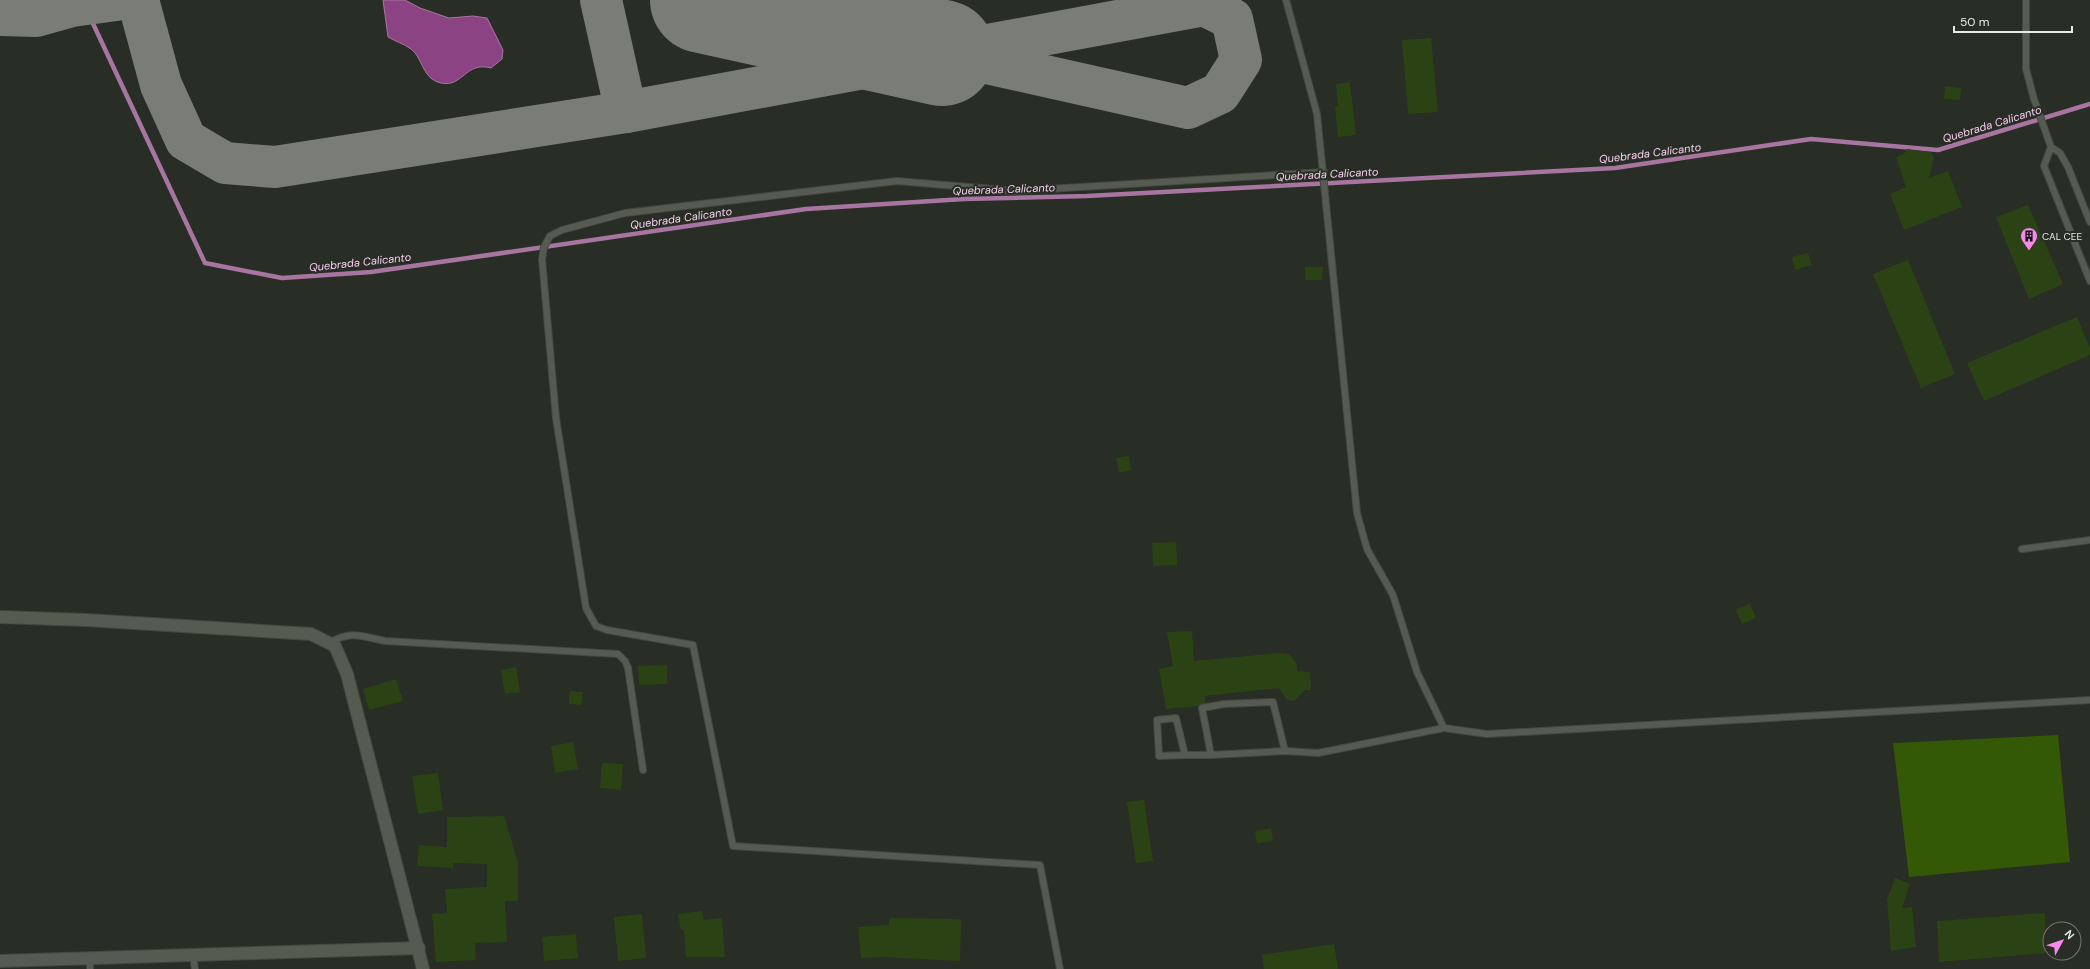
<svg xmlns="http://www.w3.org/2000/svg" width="2090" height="969" font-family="'DM Sans',sans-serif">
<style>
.green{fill:#335806}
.water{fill:#8c4383;stroke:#a775a0}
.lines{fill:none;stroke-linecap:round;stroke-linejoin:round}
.stream{stroke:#a775a0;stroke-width:4.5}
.taxiway{stroke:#797d76;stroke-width:42}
.runway{stroke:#797d76;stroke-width:106}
.building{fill:#2b4314}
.lane-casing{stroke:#444842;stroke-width:8}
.street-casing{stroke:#444842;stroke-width:14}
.lane{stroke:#565b52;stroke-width:6}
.street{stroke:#565b52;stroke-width:12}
.labels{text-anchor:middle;stroke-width:4;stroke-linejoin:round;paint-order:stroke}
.poi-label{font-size:10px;fill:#e7eae5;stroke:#282d25;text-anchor:start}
.water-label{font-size:11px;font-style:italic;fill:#f7cef0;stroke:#282d25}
</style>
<rect width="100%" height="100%" fill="#282d25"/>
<path class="green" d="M2058,735L2070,862L1909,877L1893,743Z"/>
<path class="water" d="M383,0H405L420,8L449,18L473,16L487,18L503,50L502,59L491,68C465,61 463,88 441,83C422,79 423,58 411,49C404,44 395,41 388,37Z"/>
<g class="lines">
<path class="stream" d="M82,0L205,263L282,278L371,272L806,209L964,199L1087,196L1615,168L1811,139L1938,150L2090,104"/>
<g class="taxiway">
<path d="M138,0L161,85L186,140L225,163L275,167L626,112L1204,5L1232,19L1241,60L1220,93L1188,108L942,53"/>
<path d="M601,0L626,112"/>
<path d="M0,15L36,16L72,6L116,0"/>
</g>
<path class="runway" d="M703,0L942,53"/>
</g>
<g class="building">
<path d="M1431,38L1438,112L1408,114L1402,40Z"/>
<path d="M1350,82L1356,135L1338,137L1335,107L1338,106L1336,84Z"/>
<path d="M1945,86L1961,88L1960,100L1944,99Z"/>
<path d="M1907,149L1931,152L1934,158L1929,178L1948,171L1962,207L1904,230L1890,194L1906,187L1896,157L1904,154Z"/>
<path d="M2028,205L2063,284L2029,299L1996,217Z"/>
<path d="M1808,253L1812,265L1795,270L1792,257Z"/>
<path d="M1908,260L1955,374L1921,388L1873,274Z"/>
<path d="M1305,267H1323L1322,280H1305Z"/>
<path d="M2077,317L2090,348V355L1984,401L1967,363Z"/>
<path d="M1129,456L1131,470L1119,473L1116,458Z"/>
<path d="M1176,542L1177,565L1153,566L1152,543Z"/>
<path d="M1750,604L1756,618L1742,624L1736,609Z"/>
<path d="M1192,631L1194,661L1279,653L1289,654L1297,664V671L1310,672L1311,690H1305L1294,701L1287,700L1279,688L1205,696V703L1198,706L1166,709L1159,669L1173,666L1167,632Z"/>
<path d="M667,665V684L639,685L638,666Z"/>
<path d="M516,667L520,692L505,694L501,670Z"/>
<path d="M396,679L403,701L369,710L363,689Z"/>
<path d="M570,691L583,692L581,705L569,704Z"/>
<path d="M573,742L578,769L555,773L551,746Z"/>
<path d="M602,763L623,764L621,790L600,788Z"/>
<path d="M438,773L443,810L418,814L412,776Z"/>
<path d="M1144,800L1153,861L1136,863L1127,802Z"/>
<path d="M504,816L518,862V901H505L507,942L475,943L476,960L436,962L432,914L447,913L445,889L487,887V864L453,863V868L417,866L419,845L447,847V817Z"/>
<path d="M1271,828L1273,841L1257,843L1255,831Z"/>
<path d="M1895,878L1910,884L1902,908L1912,907L1916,947L1891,951L1887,899Z"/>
<path d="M702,911L704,920L722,918L725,957H686L684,930H681L678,914Z"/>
<path d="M2045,913L2046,953L1939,962L1937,921Z"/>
<path d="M642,914L646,958L618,961L614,917Z"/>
<path d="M889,918L961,919L960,961L881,957L861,958L858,927L889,925Z"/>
<path d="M576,934L578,958L544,961L542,937Z"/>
<path d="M1334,944L1338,969H1264L1262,955Z"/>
</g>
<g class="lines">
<g class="lane-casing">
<g id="lane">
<path d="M1286,0L1317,114L1357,513L1367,549L1393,595L1417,672L1444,728L1487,734L2090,700"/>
<path d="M2026,0V69L2034,99L2051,147L2060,153L2068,167L2090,222"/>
<path d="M2051,147L2044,166L2090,281"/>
<path d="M2022,549L2090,540"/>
<path d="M328,643C353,630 360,636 385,641L618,654L625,661L628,668L643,770"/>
<path d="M1285,751L1211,755L1202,708L1224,704L1273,702L1285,751L1318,753L1444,728"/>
<path d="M1185,755L1159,756L1157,720L1176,718L1185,755H1211"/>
<path d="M193,955L195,969"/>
<path d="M90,958V969"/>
<path d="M1060,969L1040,865L733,846L693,645L607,630L596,626L586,608L556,418L542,259L544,247L550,236L562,230L625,213L897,181L1016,191L1324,172"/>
</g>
</g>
<g class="street-casing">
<g id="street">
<path d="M0,617L86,620L311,634L335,646L347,674L423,969"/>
<path d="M0,961L419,948"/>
</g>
</g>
<use href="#lane" class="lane"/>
<use href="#street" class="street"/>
</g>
<defs>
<g id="building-pin" transform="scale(0.9)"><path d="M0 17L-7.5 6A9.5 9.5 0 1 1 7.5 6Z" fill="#f888e9" stroke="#282d25"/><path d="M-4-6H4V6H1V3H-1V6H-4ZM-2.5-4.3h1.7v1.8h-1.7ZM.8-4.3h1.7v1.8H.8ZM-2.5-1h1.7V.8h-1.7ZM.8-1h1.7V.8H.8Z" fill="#111"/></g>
</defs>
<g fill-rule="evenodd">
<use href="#building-pin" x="2029" y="236"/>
</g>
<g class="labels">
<g class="poi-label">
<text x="2042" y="240">CAL CEE</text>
</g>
<g class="water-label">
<text transform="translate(1992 124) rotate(-17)" y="4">Quebrada Calicanto</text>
<text transform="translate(1650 153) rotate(-7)" y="4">Quebrada Calicanto</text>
<text transform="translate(1327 174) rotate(-3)" y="4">Quebrada Calicanto</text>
<text transform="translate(1004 189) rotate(-2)" y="4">Quebrada Calicanto</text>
<text transform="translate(681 218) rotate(-8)" y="4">Quebrada Calicanto</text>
<text transform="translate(360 262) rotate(-6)" y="4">Quebrada Calicanto</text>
</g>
</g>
<g transform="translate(2062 941) rotate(50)"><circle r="19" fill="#282d25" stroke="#747972"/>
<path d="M0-3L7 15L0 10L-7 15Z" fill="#f888e9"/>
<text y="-6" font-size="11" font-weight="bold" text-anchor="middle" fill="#e7eae5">N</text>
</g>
<path d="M1954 26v6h118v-6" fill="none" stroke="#e7eae5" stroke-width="2"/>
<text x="1960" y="26" font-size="12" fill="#e7eae5" stroke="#282d25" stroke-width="3" paint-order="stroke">50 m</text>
</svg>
